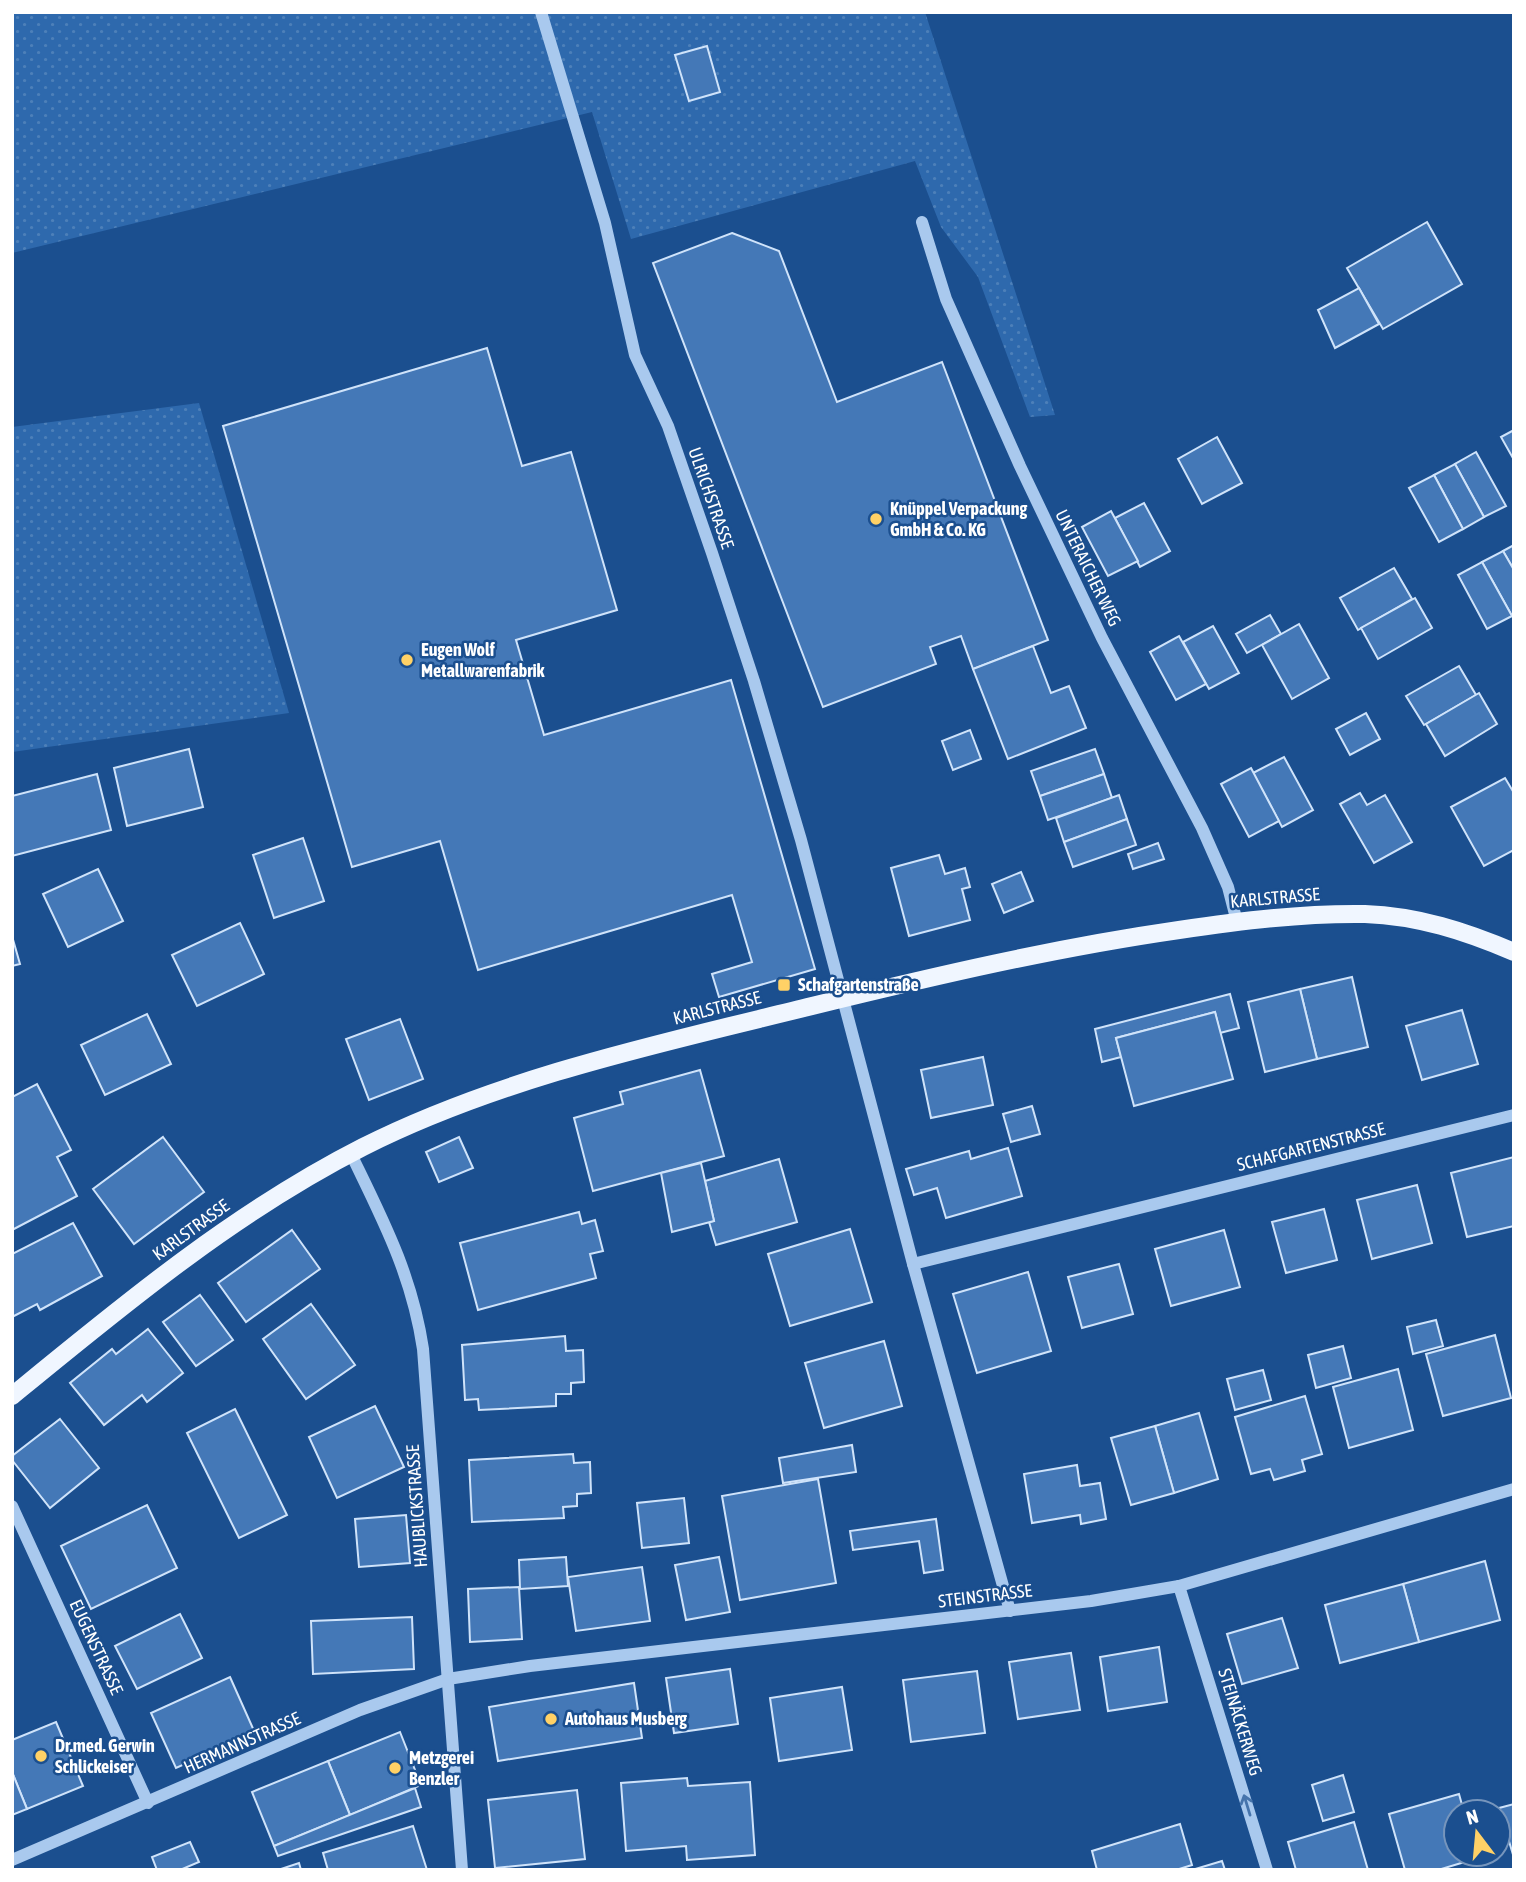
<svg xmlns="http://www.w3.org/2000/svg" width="1526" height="1882" font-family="'Asap Condensed',sans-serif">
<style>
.grass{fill:url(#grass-dots)}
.building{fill:#4478b7;stroke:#cfe3fa;stroke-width:2}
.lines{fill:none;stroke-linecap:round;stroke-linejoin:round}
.minor{stroke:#a9c9ee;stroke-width:12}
.major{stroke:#f0f6ff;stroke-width:18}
.oneway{stroke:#4674ac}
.poi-dot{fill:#ffd166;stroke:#1b4f8f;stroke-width:2.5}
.labels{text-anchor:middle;stroke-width:5;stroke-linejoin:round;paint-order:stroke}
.street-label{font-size:18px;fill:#fff;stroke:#1b4f8f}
.poi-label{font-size:18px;font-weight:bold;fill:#fff;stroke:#1b4f8f;text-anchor:start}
</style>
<defs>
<pattern id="grass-dots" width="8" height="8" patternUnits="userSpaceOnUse" patternTransform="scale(1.75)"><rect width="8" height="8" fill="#2e69ad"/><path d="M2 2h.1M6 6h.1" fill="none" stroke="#4d80b9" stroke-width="1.8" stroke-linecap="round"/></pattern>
</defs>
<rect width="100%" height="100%" fill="#1b4f8f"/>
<g class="grass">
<path d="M12,12H925L1055,415L1030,417L978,277L941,227L915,161L631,239L592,112L12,253Z"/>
<path d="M199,403L289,713L12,752V427Z"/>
</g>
<g class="building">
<path d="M707,46L720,92L689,101L675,55Z"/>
<path d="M1427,222L1462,284L1383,329L1347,268Z"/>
<path d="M732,233L779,251L837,402L942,362L1048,640L973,669L961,636L930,647L936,664L823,707L653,263Z"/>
<path d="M1359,288L1379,324L1335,348L1318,310Z"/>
<path d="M487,348L522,466L571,452L617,610L516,640L544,735L731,680L815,969L719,997L712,974L752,962L732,895L478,970L440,841L352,867L223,426Z"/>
<path d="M1514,430V460L1501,437Z"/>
<path d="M1217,437L1242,483L1202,504L1178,459Z"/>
<path d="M1476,452L1506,506L1484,517L1455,464Z"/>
<path d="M1455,464L1484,517L1463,529L1434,475Z"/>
<path d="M1434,475L1463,529L1439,542L1409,488Z"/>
<path d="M1144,503L1170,551L1140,567L1115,518Z"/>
<path d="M1111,511L1138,561L1108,576L1082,527Z"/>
<path d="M1514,545V570L1503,551Z"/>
<path d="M1503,551L1514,570V615L1512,616L1482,562Z"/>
<path d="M1482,562L1512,616L1487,629L1458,575Z"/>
<path d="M1394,568L1412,599L1358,630L1340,598Z"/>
<path d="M1415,598L1432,628L1378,659L1361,628Z"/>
<path d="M1270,615L1281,634L1247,653L1236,634Z"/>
<path d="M1299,624L1329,678L1292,699L1262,645Z"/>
<path d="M1213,626L1239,673L1209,689L1183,642Z"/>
<path d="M1179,636L1206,684L1176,700L1150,652Z"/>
<path d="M1033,646L1051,693L1069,686L1086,728L1008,759L973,669Z"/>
<path d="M1459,666L1476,695L1424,725L1406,696Z"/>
<path d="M1479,693L1497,724L1445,756L1426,724Z"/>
<path d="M1366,713L1380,739L1350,755L1336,729Z"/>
<path d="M970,730L981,759L953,770L942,741Z"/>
<path d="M189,749L203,807L127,826L114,768Z"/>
<path d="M1095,749L1104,774L1040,796L1031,771Z"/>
<path d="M1284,757L1313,810L1282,827L1253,773Z"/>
<path d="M1251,768L1279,821L1249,837L1221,784Z"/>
<path d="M97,774L111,830L12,856V796Z"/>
<path d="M1104,774L1112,798L1048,820L1040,796Z"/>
<path d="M1505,778L1514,793V850L1484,866L1451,807Z"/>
<path d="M1360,793L1367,805L1385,795L1412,842L1374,863L1340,804Z"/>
<path d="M1119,795L1127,819L1064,842L1056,818Z"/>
<path d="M1127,819L1136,845L1073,867L1064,842Z"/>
<path d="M303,838L324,901L274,918L253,855Z"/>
<path d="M1158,843L1164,859L1133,869L1128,854Z"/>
<path d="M939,855L945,874L965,868L970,887L962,889L970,920L909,936L891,868Z"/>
<path d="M98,869L123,921L68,947L43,894Z"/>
<path d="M1021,872L1033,901L1004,913L992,884Z"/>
<path d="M240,923L264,974L197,1006L172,955Z"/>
<path d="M12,936L20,964L12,966Z"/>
<path d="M1352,977L1368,1047L1317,1059L1300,989Z"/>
<path d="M1300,989L1317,1059L1265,1072L1248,1002Z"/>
<path d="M1230,994L1239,1028L1220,1033L1215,1012L1116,1038L1121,1057L1102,1062L1095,1029Z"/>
<path d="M1462,1010L1478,1064L1422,1080L1406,1026Z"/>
<path d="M1215,1012L1233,1079L1134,1106L1116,1038Z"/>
<path d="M147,1014L171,1064L105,1095L81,1045Z"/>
<path d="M400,1019L423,1079L369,1100L346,1039Z"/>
<path d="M983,1057L993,1105L931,1118L921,1070Z"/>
<path d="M700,1070L724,1156L593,1191L574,1118L623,1104L620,1092Z"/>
<path d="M37,1084L71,1150L57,1157L77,1196L12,1230V1097Z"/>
<path d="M1032,1106L1040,1134L1011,1142L1003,1114Z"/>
<path d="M163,1137L204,1192L134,1244L93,1189Z"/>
<path d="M459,1137L473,1168L439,1182L426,1152Z"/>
<path d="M1008,1148L1022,1196L946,1218L937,1188L914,1195L906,1169L969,1151L971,1159Z"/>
<path d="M1514,1157V1226L1467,1237L1451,1173Z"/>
<path d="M779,1159L797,1222L716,1245L709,1222L714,1221L705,1181Z"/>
<path d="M701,1163L714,1221L672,1232L661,1173Z"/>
<path d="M1417,1185L1432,1243L1372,1259L1357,1200Z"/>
<path d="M1324,1209L1337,1260L1286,1273L1272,1222Z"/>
<path d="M579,1212L582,1224L595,1220L603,1251L590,1254L596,1278L478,1310L460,1243Z"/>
<path d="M73,1223L102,1276L40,1310L37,1304L12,1317V1254Z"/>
<path d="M850,1229L872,1302L790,1326L768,1254Z"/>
<path d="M292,1230L320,1269L246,1322L218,1283Z"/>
<path d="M1224,1230L1240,1287L1171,1306L1155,1249Z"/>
<path d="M1119,1264L1133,1314L1082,1328L1068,1277Z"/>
<path d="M1028,1272L1051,1351L977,1373L953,1294Z"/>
<path d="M200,1295L233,1340L196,1366L163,1322Z"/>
<path d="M311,1304L355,1365L306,1399L263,1339Z"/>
<path d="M1436,1320L1443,1346L1413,1354L1407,1327Z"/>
<path d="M148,1329L183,1373L147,1402L142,1395L104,1425L70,1383L112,1349L116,1354Z"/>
<path d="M1495,1335L1511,1398L1443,1416L1426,1354Z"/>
<path d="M565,1336L566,1351L583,1350L584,1382L571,1383V1394H556V1406L479,1410L478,1399L465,1400L462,1345Z"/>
<path d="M884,1341L902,1406L824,1428L805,1363Z"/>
<path d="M1343,1346L1351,1378L1316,1388L1308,1355Z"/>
<path d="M1398,1369L1413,1430L1349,1448L1333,1387Z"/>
<path d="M1263,1370L1271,1400L1235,1410L1227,1379Z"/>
<path d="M1305,1396L1322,1454L1302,1460L1305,1471L1274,1480L1270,1469L1251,1474L1235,1417Z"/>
<path d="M375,1406L404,1467L337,1498L309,1437Z"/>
<path d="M235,1409L287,1515L239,1538L187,1433Z"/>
<path d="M1199,1413L1218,1479L1174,1493L1155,1426Z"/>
<path d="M60,1419L99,1468L50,1508L12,1460V1456Z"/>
<path d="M1155,1426L1174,1493L1131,1505L1111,1438Z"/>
<path d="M852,1445L856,1472L783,1483L779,1458Z"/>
<path d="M573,1454L574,1463L590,1462L591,1493L577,1494V1506L563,1507L564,1518L472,1522L469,1460Z"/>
<path d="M1077,1465L1080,1486L1100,1483L1106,1519L1081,1524L1080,1515L1032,1523L1024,1474Z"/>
<path d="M818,1479L836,1583L740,1600L722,1496Z"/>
<path d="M684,1498L689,1543L642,1548L637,1503Z"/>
<path d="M147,1505L177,1568L91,1609L61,1546Z"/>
<path d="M406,1515L410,1563L359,1567L355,1519Z"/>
<path d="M936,1519L943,1570L924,1573L919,1541L853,1550L850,1531Z"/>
<path d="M566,1557L568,1586L520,1589L519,1560Z"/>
<path d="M719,1557L730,1612L686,1620L675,1565Z"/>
<path d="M1485,1561L1500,1620L1419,1642L1403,1584Z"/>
<path d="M642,1567L650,1621L576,1631L568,1577Z"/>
<path d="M1403,1584L1419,1642L1340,1663L1325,1605Z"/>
<path d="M519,1587L522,1639L470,1642L468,1589Z"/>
<path d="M180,1614L202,1658L137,1689L115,1646Z"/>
<path d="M412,1617L414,1669L313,1674L311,1621Z"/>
<path d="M1282,1618L1298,1668L1242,1684L1227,1634Z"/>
<path d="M1159,1647L1167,1702L1108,1711L1100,1657Z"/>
<path d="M1071,1653L1080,1710L1018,1719L1009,1662Z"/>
<path d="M730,1669L738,1724L674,1733L666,1678Z"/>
<path d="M977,1671L985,1733L911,1742L903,1680Z"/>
<path d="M230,1677L255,1733L176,1768L151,1713Z"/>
<path d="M634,1683L642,1738L498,1761L489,1707Z"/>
<path d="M842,1687L852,1750L779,1761L770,1698Z"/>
<path d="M56,1722L83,1786L27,1809L12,1772V1740Z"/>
<path d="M400,1732L421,1785L350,1815L328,1761Z"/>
<path d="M328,1761L350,1815L274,1846L252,1792Z"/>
<path d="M12,1772L27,1809L12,1815Z"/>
<path d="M1343,1775L1354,1812L1323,1821L1312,1785Z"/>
<path d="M687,1778L688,1786L750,1782L755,1855L687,1860L686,1846L626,1851L621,1783Z"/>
<path d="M415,1788L421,1807L278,1856L274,1846Z"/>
<path d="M577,1790L585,1859L495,1868L488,1800Z"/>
<path d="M1459,1794L1464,1812H1456V1854H1477L1478,1858L1438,1870H1405L1389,1814Z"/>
<path d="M1514,1804V1858L1499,1808Z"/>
<path d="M1354,1822L1368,1870H1296L1288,1842Z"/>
<path d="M1180,1824L1192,1865L1176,1870H1097L1092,1851Z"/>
<path d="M413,1826L427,1870H328L323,1853Z"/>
<path d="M190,1842L199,1862L180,1870H157L152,1857Z"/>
<path d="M1222,1861L1225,1870H1192Z"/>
<path d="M299,1863L301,1870H278Z"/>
</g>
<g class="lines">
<g class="minor">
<path d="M541,12L605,223L635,355L668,426L712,553L754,681L801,840L913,1264L1010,1611"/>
<path d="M922,222L946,299L1020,466L1102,638L1202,828L1228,887L1237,922"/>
<path d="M351,1154C383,1220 412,1275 423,1349L462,1870"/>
<path d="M913,1264L1514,1115"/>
<path d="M12,1506L148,1803"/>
<path d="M1179,1586L1267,1870"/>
<path d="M12,1860L360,1710L448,1679L530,1666L1091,1601L1179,1586L1514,1489"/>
</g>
<path class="major" d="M12,1396C123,1305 235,1212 363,1147C502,1077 662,1043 812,1006C935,976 1054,948 1179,930C1240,921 1303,913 1365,914C1418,916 1465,931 1514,952"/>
</g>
<defs><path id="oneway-shaft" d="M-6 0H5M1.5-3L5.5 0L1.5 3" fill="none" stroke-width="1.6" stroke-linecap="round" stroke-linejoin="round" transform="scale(1.75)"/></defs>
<use class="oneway" href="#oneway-shaft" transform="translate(1247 1805) rotate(-107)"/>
<g class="poi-dot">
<circle cx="876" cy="519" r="7"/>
<circle cx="407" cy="660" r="7"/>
<rect x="777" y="978" width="14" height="14" rx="3.5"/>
<circle cx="551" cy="1719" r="7"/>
<circle cx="41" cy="1756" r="7"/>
<circle cx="395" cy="1768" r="7"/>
</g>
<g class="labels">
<g class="street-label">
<text transform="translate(711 498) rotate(71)" y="6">ULRICHSTRASSE</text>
<text transform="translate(1088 568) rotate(64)" y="6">UNTERAICHER WEG</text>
<text transform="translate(1275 898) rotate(-5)" y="6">KARLSTRASSE</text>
<text transform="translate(717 1008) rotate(-14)" y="6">KARLSTRASSE</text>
<text transform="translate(1311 1147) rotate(-14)" y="6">SCHAFGARTENSTRASSE</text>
<text transform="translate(191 1230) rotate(-36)" y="6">KARLSTRASSE</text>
<text transform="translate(417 1506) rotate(-94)" y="6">HAUBLICKSTRASSE</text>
<text transform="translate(985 1596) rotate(-7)" y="6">STEINSTRASSE</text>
<text transform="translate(96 1647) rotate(65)" y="6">EUGENSTRASSE</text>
<text transform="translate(1240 1722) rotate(73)" y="6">STEINÄCKERWEG</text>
<text transform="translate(242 1743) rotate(-24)" y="6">HERMANNSTRASSE</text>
</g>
<g class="poi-label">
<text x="890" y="515">Knüppel Verpackung<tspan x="890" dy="21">GmbH &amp; Co. KG</tspan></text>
<text x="421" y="656">Eugen Wolf<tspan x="421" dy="21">Metallwarenfabrik</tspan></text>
<text x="798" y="991">Schafgartenstraße</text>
<text x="565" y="1725">Autohaus Musberg</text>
<text x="55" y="1752">Dr.med. Gerwin<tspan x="55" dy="21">Schlickeiser</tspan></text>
<text x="409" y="1764">Metzgerei<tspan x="409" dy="21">Benzler</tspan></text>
</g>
</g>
<rect width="1526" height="1882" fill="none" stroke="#ffffff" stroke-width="28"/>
<g transform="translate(1477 1833) rotate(344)"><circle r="33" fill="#1b4f8f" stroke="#7695bc" stroke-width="2"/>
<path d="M0-5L12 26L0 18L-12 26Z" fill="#ffd166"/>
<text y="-10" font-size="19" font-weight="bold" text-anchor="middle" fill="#ffffff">N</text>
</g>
</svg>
